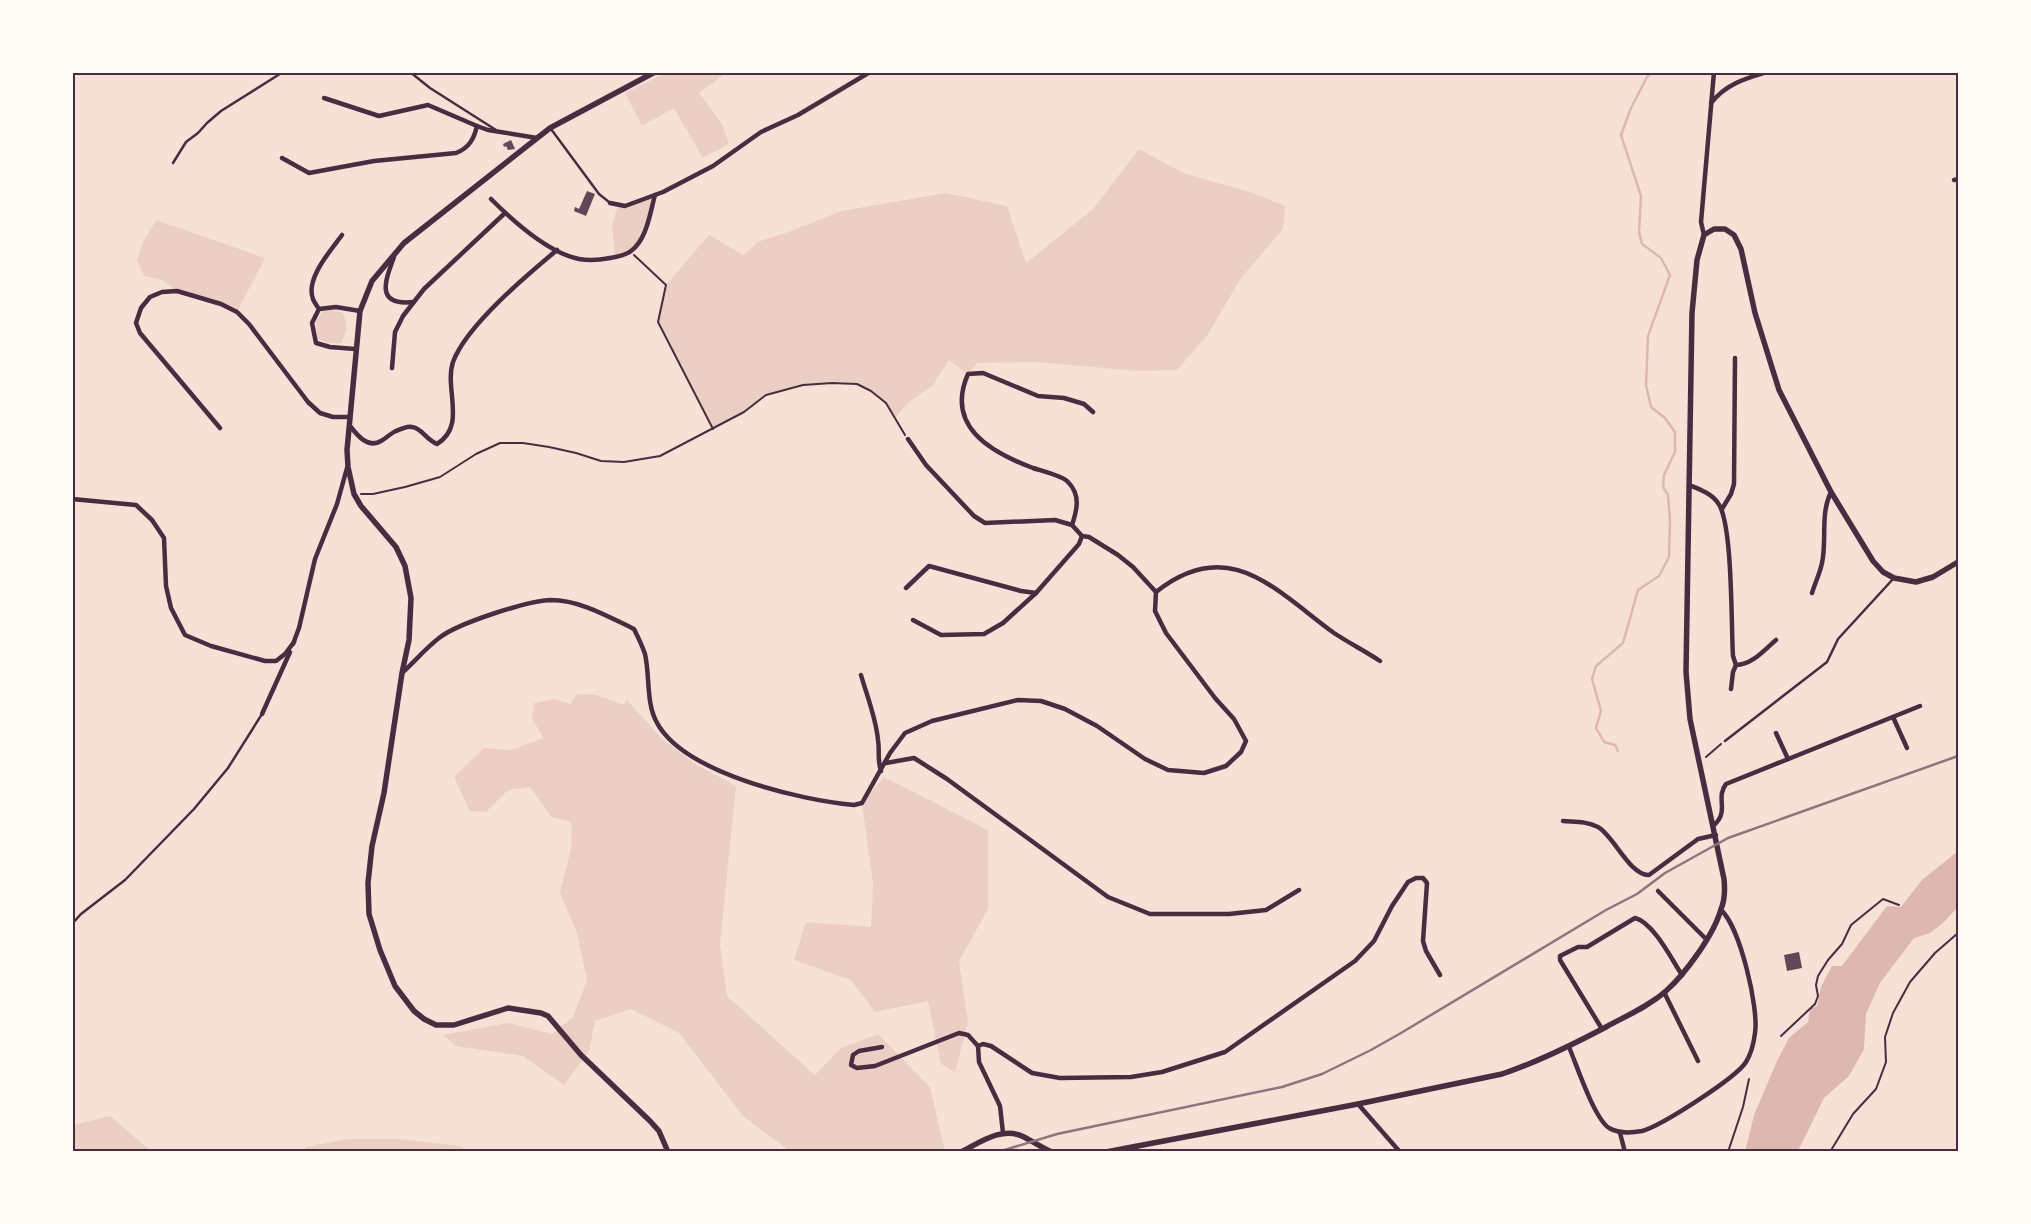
<svg xmlns="http://www.w3.org/2000/svg" width="2031" height="1224" font-family="Rubik,sans-serif">
<style>
.green{fill:#ebcfc5}
.water{fill:#dcb8b0}
.lines{fill:none;stroke-linecap:round;stroke-linejoin:round}
.stream{stroke:#dcb8b0;stroke-width:2.5}
.building{fill:#644757}
.path{stroke:#4a2c40;stroke-width:2}
.service{stroke:#4a2c40;stroke-width:2.5}
.minor{stroke:#4a2c40;stroke-width:4.5}
.tertiary{stroke:#4a2c40;stroke-width:5.5}
.rail{stroke:#8f747c;stroke-width:2.5}
.neatline{fill:none;stroke:#4a2c40;stroke-width:2}
</style>
<rect width="100%" height="100%" fill="#f7e1d7"/>
<g class="green">
<path d="M665,73H726L699,93L722,124L729,144L703,158L674,108L642,126L625,93Z"/>
<path d="M1139,149L1183,173L1253,193L1285,206L1283,229L1241,278L1207,336L1177,370L1138,371L1035,362L977,363L968,374L949,360L932,386L908,403L895,418C886,403 876,392 859,385C842,378 782,386 765,396C758,401 751,408 744,412C734,419 723,423 713,429L658,322L666,285L709,235L744,255L757,242L791,231L841,211L946,193L1007,206L1026,263L1093,209Z"/>
<path d="M655,195L642,238L631,252L615,257L612,225L618,206H625Z"/>
<path d="M156,220L265,258L237,312L221,304L177,291L162,280L144,276L137,260L143,242Z"/>
<path d="M331,310L342,312C349,324 347,331 341,343H328L318,339L316,322L323,311Z"/>
<path d="M577,694L597,695L624,705L627,700L662,739L697,765L736,786L720,945L727,996L815,1075L841,1048L878,1034L930,1087L945,1151H790L743,1116L679,1033L631,1009L595,1021L589,1051L564,1085L523,1056L456,1046L443,1035L508,1023L552,1034L573,1017L587,980L577,933L560,893L572,844L571,822L551,817L530,787L508,790L486,812L470,811L454,777L484,748L512,750L543,738L532,718L534,703L555,699L570,704Z"/>
<path d="M884,777L988,830V909L959,961L968,1022L955,1072L941,1064L928,1001L875,1012L851,980L794,960L806,922L871,927L873,884L862,803Z"/>
<path d="M110,1116L151,1151H73V1125Z"/>
<path d="M347,1139H399L461,1146L467,1151H304L306,1147Z"/>
</g>
<path class="water" d="M1958,851V907L1944,922L1930,933L1914,938L1880,983L1866,1014L1864,1049L1849,1076L1824,1098L1798,1151L1745,1152L1754,1115L1777,1061L1789,1038L1808,1022L1810,1009L1817,1006L1821,987L1832,966H1842L1887,906L1901,907L1922,880Z"/>
<g class="lines">
<path class="stream" d="M1618,751L1615,745L1604,742L1596,728L1601,711L1592,679L1596,666L1623,643L1638,590L1659,576L1669,557L1670,520L1668,495L1663,487L1664,475L1675,452V432L1665,418L1651,407L1646,385L1648,336L1670,275L1661,258L1642,244L1639,232L1641,196L1621,135L1631,108L1647,77L1652,72"/>
</g>
<g class="building">
<path d="M511,140L515,149L508,150L506,146L504,147L503,144Z"/>
<path d="M587,191L595,194L586,216L574,211L575,207L579,209Z"/>
<path d="M1799,952L1802,968L1787,971L1784,955Z"/>
</g>
<g class="lines">
<g class="path">
<path d="M634,255L666,285L658,322L713,429"/>
<path d="M361,494H373L405,487L440,477L476,454L500,443H523L549,447L576,453L601,461L624,462L660,456L744,412L766,395L803,385L832,383L857,384L871,391L886,403L905,435"/>
<path d="M1706,757L1721,744"/>
<path d="M1781,1036L1815,1004L1818,996L1816,985L1818,976L1828,960L1842,944L1851,925L1883,899L1899,905"/>
<path d="M1728,1152L1743,1107L1749,1079"/>
<path d="M1830,1152L1853,1114L1876,1089L1886,1062L1885,1037L1893,1013L1910,982L1935,953L1958,933"/>
</g>
<g class="service">
<path d="M410,72L430,88L496,130"/>
<path d="M551,129L599,194L609,202"/>
<path d="M173,163L186,142L198,133L207,123L221,111L283,72"/>
<path d="M1725,741L1827,662L1838,639L1893,579"/>
<path d="M72,924L81,914L125,880L194,809L228,768L262,714"/>
</g>
<g class="minor">
<path d="M324,98L379,116L428,105L477,126"/>
<path d="M1711,103C1726,84 1744,79 1767,72"/>
<path d="M282,158L309,173L374,161L456,153C469,148 474,139 477,126L488,130L537,138"/>
<path d="M1954,180L1958,179"/>
<path d="M491,199C512,220 549,253 579,259C589,261 600,260 610,258C616,257 626,255 631,251C647,239 650,213 655,195"/>
<path d="M610,203L625,206L663,192L713,166L761,132L798,115L870,72"/>
<path d="M1704,235L1701,222L1714,72"/>
<path d="M394,257C385,281 375,306 413,302"/>
<path d="M319,309C317,306 314,302 313,299C305,279 331,250 342,235"/>
<path d="M355,349L330,347L316,343L312,323L319,309L336,307L360,311"/>
<path d="M392,368L395,332L403,316L424,289L505,213"/>
<path d="M350,426C357,435 368,449 381,441C390,436 390,432 401,429C405,428 408,426 412,427C422,428 425,439 437,444C467,426 444,389 453,362C466,326 527,275 557,250"/>
<path d="M220,428L140,333L136,323L141,308L150,297L162,292L177,291L221,304L237,312L249,324L308,402L320,413L333,417H350"/>
<path d="M908,439L926,465L974,516L985,523L1055,520L1072,525L1082,536L1089,537L1118,555L1133,567L1156,592"/>
<path d="M1689,485C1699,489 1711,493 1718,503C1733,523 1731,626 1733,656L1736,665L1733,672L1731,689"/>
<path d="M72,499L136,505L152,520L164,538L166,586L171,608L185,635L211,646L265,661H276L285,654L294,642"/>
<path d="M1722,509L1731,494L1734,484L1735,358"/>
<path d="M1072,525C1077,510 1081,495 1068,482C1063,476 1042,471 1033,468C990,452 945,426 968,374L983,373L1038,396L1064,398L1084,404L1093,412"/>
<path d="M906,588L929,566L1021,591L1036,593L1079,544L1082,536"/>
<path d="M1812,593C1815,583 1820,573 1822,563C1827,540 1820,514 1831,492"/>
<path d="M913,620L941,635L984,634L1003,623L1036,593"/>
<path d="M293,644L299,628L315,559L337,504L347,468"/>
<path d="M1736,665C1752,665 1764,650 1776,640"/>
<path d="M403,672C415,661 426,648 439,638C458,623 527,601 551,600C580,600 609,617 634,629C638,637 642,645 645,654C650,676 646,701 656,721C682,773 800,800 854,805L862,803L890,753L905,733L932,721L1018,700L1041,701L1065,709L1097,726L1145,759L1168,770L1204,773L1226,766L1241,752L1246,741L1234,719L1215,698L1166,633L1155,611L1156,592C1229,534 1275,590 1334,633C1349,643 1365,651 1380,661"/>
<path d="M861,675C867,696 876,718 878,740C880,752 877,759 881,771"/>
<path d="M262,714L290,652"/>
<path d="M1893,717L1907,748"/>
<path d="M1776,733L1788,759"/>
<path d="M886,763L914,758L947,779L1108,897L1150,914H1229L1266,910L1299,890"/>
<path d="M1563,821C1575,822 1586,821 1598,827C1614,836 1630,876 1649,875L1698,839L1716,835"/>
<path d="M1714,825C1730,811 1715,798 1726,784L1920,706"/>
<path d="M1658,891L1706,939"/>
<path d="M1664,992L1698,1061"/>
<path d="M1602,1029L1560,960V956L1578,947H1587L1635,918C1653,922 1672,960 1682,975"/>
<path d="M882,1047L859,1051L853,1055L851,1065L857,1068L875,1066L959,1033L968,1035L978,1046"/>
<path d="M1569,1047C1577,1066 1594,1118 1609,1128C1619,1134 1631,1133 1642,1131C1661,1126 1736,1078 1746,1062C1751,1054 1754,1041 1755,1033C1759,1008 1740,927 1721,910"/>
<path d="M1358,1104L1400,1152"/>
<path d="M1003,1133L1000,1106L979,1062L978,1046L983,1044L991,1046L1032,1073L1060,1078L1131,1077L1162,1072L1225,1052L1355,961L1374,941L1392,906L1408,882L1416,878H1423L1427,883L1423,941L1426,951L1440,975"/>
<path d="M1620,1133L1625,1152"/>
</g>
<g class="tertiary">
<path d="M655,72L550,128L404,243L372,281L360,311L347,450L348,467L354,494L361,506L396,547L405,566L411,598L409,640L402,673L384,793L372,846L368,883L369,914L380,950L395,986L414,1011L424,1019L436,1025H454L508,1008L541,1013L548,1016L581,1055L650,1121L659,1131L668,1152"/>
<path d="M961,1152C981,1142 1002,1126 1024,1137C1034,1142 1042,1148 1052,1152"/>
<path d="M1106,1152L1358,1104L1502,1074C1538,1062 1572,1045 1606,1027C1626,1016 1649,1006 1666,991C1685,974 1714,935 1721,909C1725,900 1725,889 1724,879L1690,719L1686,672L1692,313L1697,260L1704,235L1714,229H1725L1734,235L1741,249L1755,313L1779,390L1831,492L1873,561L1883,572L1894,578L1916,582L1933,577L1958,562"/>
</g>
<path class="rail" d="M998,1152L1057,1134L1282,1087L1322,1074L1371,1050L1401,1033L1606,910L1637,894L1665,873L1728,838L1958,756"/>
</g>
<rect width="2031" height="1224" fill="none" stroke="#fffaf5" stroke-width="148"/>
<rect x="74" y="74" width="1883" height="1076" class="neatline"/>
</svg>
